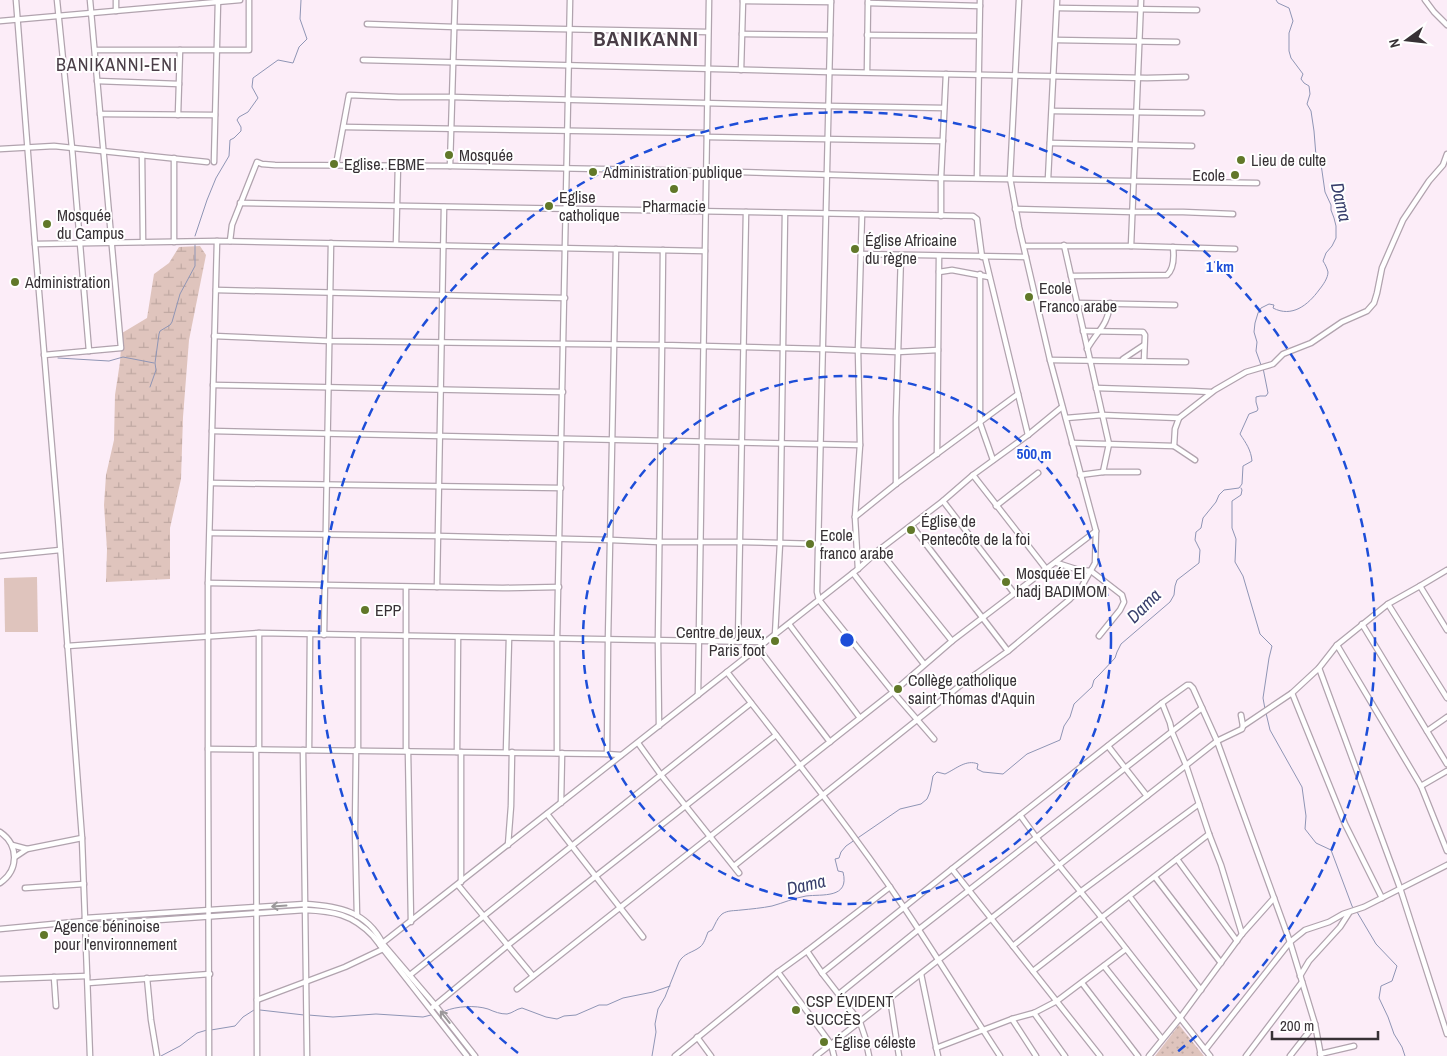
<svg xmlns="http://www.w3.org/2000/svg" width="1447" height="1056" font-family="'Archivo Narrow',sans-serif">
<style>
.green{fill:#dfc4bd}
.wetland{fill:url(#wetland-marsh)}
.park{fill:url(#park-dots)}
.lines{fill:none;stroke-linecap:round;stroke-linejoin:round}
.stream{stroke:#8f95b5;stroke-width:1}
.minor-casing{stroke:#b1a3ae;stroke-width:7}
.minor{stroke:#fff;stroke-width:4.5}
.oneway{stroke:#9b989a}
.ring{fill:none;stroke:#1d4ed8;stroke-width:2.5;stroke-dasharray:9 6}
.poi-dot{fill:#617829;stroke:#fff;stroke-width:2}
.labels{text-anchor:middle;stroke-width:4;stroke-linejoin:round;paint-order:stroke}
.poi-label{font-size:16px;fill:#373135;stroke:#fff;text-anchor:start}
.neighbourhood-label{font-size:18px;letter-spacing:1px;fill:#4a3e47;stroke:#fff}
.water-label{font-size:18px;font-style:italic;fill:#383f6c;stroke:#fff}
.district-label{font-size:21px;font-weight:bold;letter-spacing:1px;fill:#4a3e47;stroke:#fff}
.centre{fill:#1d4ed8;stroke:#fff;stroke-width:2.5}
.ring-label{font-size:15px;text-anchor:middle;font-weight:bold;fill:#1d4ed8;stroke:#fff;stroke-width:4;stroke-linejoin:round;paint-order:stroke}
</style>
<defs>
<pattern id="wetland-marsh" width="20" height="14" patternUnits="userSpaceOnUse" patternTransform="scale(1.25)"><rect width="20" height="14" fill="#dfc4bd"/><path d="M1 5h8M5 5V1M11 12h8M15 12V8" fill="none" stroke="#c0a9a3"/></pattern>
<pattern id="park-dots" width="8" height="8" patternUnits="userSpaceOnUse" patternTransform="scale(1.25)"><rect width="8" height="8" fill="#dfc4bd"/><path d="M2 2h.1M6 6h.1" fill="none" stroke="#c0a9a3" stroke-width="1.8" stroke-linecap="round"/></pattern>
</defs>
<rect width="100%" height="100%" fill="#fcedf8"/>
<path class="green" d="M37,577L38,632H5L4,578Z"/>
<path class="wetland" d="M200,246L206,255L189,340L183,417L181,479L170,528V579L106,582L107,549L104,505L106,475L114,440L115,395L120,362L122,333L147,318L154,274L169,263L179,247Z"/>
<path class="park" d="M1179,1025L1204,1056H1155Z"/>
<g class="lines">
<g class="stream">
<path d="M195,236L207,200L216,178L229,156L230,140L234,138L241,131V127L237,120L239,117L248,112L258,98L252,87L253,78L278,60L293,63L299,47L307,39L300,19L301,0"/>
<path d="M58,358L109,361L123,357L154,363"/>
<path d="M1261,365L1256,351L1257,342L1254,332L1255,323L1258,313L1261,308L1269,304L1274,305L1273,308C1292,318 1308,305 1319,290C1323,285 1328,278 1328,272C1327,268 1325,264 1323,261L1326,253L1332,246L1336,238V226L1334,218L1331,210V205L1325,192L1321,164L1316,156L1314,131L1311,111L1307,104L1310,94L1309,86L1304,83L1301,79L1303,74L1291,58L1289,51V33L1293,21L1289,8L1278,3L1276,0"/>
<path d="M150,387L156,370L155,363L159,334L160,331L170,325L172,322L180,294L195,266V243"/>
<path d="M1241,488L1242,490L1241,495L1232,501V528L1236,539L1235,562L1243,576L1260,634L1272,646L1269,658L1263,698L1265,709"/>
<path d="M1266,713L1270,730L1302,787L1306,816L1305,829L1316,843L1331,850L1352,906L1354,909"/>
<path d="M1357,912L1376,944L1397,966L1392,981L1381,986L1379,998L1388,1017L1394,1034L1402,1047L1405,1056"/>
<path d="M260,1010L304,1015"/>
<path d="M445,1011C457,1006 475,1005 488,1009C495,1012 500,1014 507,1014C513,1013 516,1009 522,1008L546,1017L557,1019L564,1016L576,1015L599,1005H607L623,998L653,992L670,986"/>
<path d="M308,1015L333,1017L376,1014L423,1017L431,1015"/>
<path d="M211,1030L235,1026L243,1017L254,1010"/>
<path d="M161,1056L180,1046L197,1033L207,1030"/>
<path d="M652,1056L656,1032L655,1024L658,1009L665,997L679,962C684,953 692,953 700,947C704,944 706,937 708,932L712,930C715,925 717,918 722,914C728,910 734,911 741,910C751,909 762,908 772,906C783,903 794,898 806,896C822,894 850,899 843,872L838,871L835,859L839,858L841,852L846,846L900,809L921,804L927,799L930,792L933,776L937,772L945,774C956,769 966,759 978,764L977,769L983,772L1003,774L1027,754L1060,740L1064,726L1070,717L1074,704L1092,687L1094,680L1100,674L1115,658L1117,652L1121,644L1170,602L1174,595L1175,586L1177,580L1199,563L1200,550L1195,540L1196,532L1201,528L1203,518L1216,502L1219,495L1224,490L1239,488L1242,484L1243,466L1252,461C1251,450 1246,443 1240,434L1249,414L1257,411L1258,409L1256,402V397L1260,396H1266L1268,393L1263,368"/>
</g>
<g class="minor-casing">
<g id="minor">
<path d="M16,0L35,244L58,519L82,838L90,1056"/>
<path d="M57,0L72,148L89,351"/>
<path d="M116,0V11"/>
<path d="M831,0L817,592L819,600L893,692L934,739"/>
<path d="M1425,0L1434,12L1447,25"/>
<path d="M743,1L831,2"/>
<path d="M868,3L980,6"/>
<path d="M1057,8L1197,10"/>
<path d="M0,21L240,0"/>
<path d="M367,24L455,27L708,32"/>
<path d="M742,34L830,35"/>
<path d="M867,35L979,36"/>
<path d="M1056,40L1177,42"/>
<path d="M95,50H249V0"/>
<path d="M363,60L829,72L1147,78L1186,77"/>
<path d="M741,70L743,0"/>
<path d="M867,72L868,0"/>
<path d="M97,81L179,84"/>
<path d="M1052,111L1202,113"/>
<path d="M100,114L215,115"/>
<path d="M178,115L180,50"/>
<path d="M344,127L707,133"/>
<path d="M707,137L943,141"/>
<path d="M1050,143L1192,146"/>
<path d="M0,149L54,146L207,162"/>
<path d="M142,155L143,242"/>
<path d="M214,162L218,1"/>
<path d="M336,165L349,95L399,97H452L829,106L944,108"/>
<path d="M450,166L455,0"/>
<path d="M977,178L980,0"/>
<path d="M1048,179L1057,0"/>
<path d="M240,203L973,216L977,219L982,257"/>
<path d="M1015,209L1133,212H1183L1233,214"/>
<path d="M941,216V178L946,74"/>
<path d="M230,241L232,225L257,162L262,164L275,165L450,166L706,171L941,178L1257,183"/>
<path d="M174,242V158"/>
<path d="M35,244L217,241L705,251"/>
<path d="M396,244L398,165"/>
<path d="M1064,245L1109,444L1103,472"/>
<path d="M1024,246H1131L1235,249"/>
<path d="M1131,246L1141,0"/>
<path d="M663,250L662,345L823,349L897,352L938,350"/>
<path d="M861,254L1026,257"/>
<path d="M985,257L1028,435"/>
<path d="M939,272L952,270L989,277"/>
<path d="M980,274V423L993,460"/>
<path d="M1071,276L1167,275C1174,269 1174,256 1173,247"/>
<path d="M216,290L565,298"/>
<path d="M1077,303L1175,305"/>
<path d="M1083,331L1143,332L1145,335L1144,361"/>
<path d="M214,336L329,341L662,345L658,640L659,726"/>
<path d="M1087,349C1097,331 1108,326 1110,303"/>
<path d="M44,355L121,348L90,0"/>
<path d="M1123,359L1144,345"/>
<path d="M1050,360L1186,362"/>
<path d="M213,385L563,392"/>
<path d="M1096,388L1191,391L1211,392"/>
<path d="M1066,418L1102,415L1179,418"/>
<path d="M212,431L860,445"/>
<path d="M1072,443L1174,446L1195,460"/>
<path d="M1174,446L1175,429L1179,418L1215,390L1246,372L1273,364L1283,354L1311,343L1342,322L1367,311L1374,303L1377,293L1382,268L1403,220L1429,181L1443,165L1447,154"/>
<path d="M937,454L939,256"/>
<path d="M973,475L1047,570"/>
<path d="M1080,475L1103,472H1138"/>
<path d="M211,483L561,488"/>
<path d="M896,484V418L901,255"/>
<path d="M943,501L1014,593"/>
<path d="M996,506L1038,473"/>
<path d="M855,517L896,484L1018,394"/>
<path d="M912,526L1008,651"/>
<path d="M210,533L438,536L611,540L659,542H740L818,544"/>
<path d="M879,550L952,641"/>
<path d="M0,556L60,550"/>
<path d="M1057,563L1079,570L1091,571L1122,595L1124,602L1120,610L1099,636"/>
<path d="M858,569L855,517L860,445L858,350L862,214"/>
<path d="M853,573L924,664"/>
<path d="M208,583L503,588L559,587"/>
<path d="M1420,586L1447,630"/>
<path d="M437,587L444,207"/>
<path d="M1388,604L1447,698"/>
<path d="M789,624L860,718"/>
<path d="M1362,624L1447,764"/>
<path d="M324,635L331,243"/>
<path d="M358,635V750"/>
<path d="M775,635L780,543L785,213"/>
<path d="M738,642L746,212"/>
<path d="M1337,645L1421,786L1447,851"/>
<path d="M67,646L259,633L765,642"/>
<path d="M758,648L830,742"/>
<path d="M1319,668L1400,888L1447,1034"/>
<path d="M727,672C787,749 848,825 903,906C936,955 967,1006 1000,1056"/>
<path d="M1292,693L1345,824L1382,898"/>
<path d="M698,695L709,0"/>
<path d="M1162,703L1170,723L1172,732L1186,765L1209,834L1221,865L1242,934"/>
<path d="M1243,726L1292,693L1319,668L1337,645L1388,604L1420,586L1447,570"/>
<path d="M1427,731L1447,717"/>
<path d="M638,743L661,775L739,873"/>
<path d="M1108,746L1147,796"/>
<path d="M208,749L607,754L621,755"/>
<path d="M256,749L257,1056"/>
<path d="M259,749V633"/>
<path d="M303,750L307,1056"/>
<path d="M309,750L310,634"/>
<path d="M356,750L355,829L357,916"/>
<path d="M406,751V587"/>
<path d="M408,751L411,922"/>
<path d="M457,752L458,637"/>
<path d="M506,752L509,638"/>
<path d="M557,753V639L570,0"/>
<path d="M607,754L608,640L616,249"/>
<path d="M1421,786L1447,771"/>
<path d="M561,803L562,753"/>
<path d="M547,814L643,937"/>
<path d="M1020,815L1036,837L1102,918L1210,1056"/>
<path d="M0,832C19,845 19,870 0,883"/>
<path d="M12,845L27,849"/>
<path d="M508,845L511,806L512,752"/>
<path d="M15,857L27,849L82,838"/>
<path d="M1177,859L1237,941"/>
<path d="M734,866L962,684L1008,651L1070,599L1082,586L1095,563L1096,531L1050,360L1019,227L1010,178L1019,0"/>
<path d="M952,869L1100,1056"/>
<path d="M1155,877L1221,963"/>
<path d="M461,882V752"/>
<path d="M458,885L533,976"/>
<path d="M25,888L84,884"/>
<path d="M1130,897L1201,990"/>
<path d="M85,918L305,904C338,906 367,911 383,944L435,1005L475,1056"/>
<path d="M86,925L305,910C333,911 352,914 373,936L467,1056"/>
<path d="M0,929L85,921"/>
<path d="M380,945L858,569L879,550L943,501L973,475L1028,435L1062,407"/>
<path d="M1013,946L1080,892L1199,804"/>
<path d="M807,951L822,973L860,1022L865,1037L869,1056"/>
<path d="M1104,966L1162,1039"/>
<path d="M1033,971L1209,834"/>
<path d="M778,972L831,1044L834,1056"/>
<path d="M822,973L952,869L1162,703L1187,685H1190L1193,688L1217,741L1290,942L1315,1024L1321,1056"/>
<path d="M921,974L938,1056"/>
<path d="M410,975L751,703"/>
<path d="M1300,976L1309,961L1340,927L1349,913"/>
<path d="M54,977L56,1006"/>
<path d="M147,978L151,1020L157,1056"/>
<path d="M0,979L87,976"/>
<path d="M88,983L210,974"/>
<path d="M1082,983L1138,1056"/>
<path d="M517,989L893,692L952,641L1096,531"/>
<path d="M839,994L918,930L1202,708"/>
<path d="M890,998L899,1056"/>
<path d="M257,1000L345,967L383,949"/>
<path d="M433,1007L508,945L776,735"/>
<path d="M1034,1013L1065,1056"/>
<path d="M1012,1019L1036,1056"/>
<path d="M697,1037L711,1056"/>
<path d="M936,1048L1012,1019L1034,1013L1057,1001L1126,949"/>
<path d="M1205,1050L1290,942L1305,930L1329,922L1343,914L1364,907L1447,865"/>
<path d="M1320,1054L1354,1046"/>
<path d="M209,1056L208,749V583L217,241"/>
<path d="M675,1056L778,972L807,951L890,887"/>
<path d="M816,1056L1217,741L1242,729L1243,726L1241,715"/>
<path d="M1149,1056L1180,1018L1242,934L1274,898"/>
<path d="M1246,1056L1302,982"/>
<path d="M1290,1056L1315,1024"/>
</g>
</g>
<use href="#minor" class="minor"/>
</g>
<defs><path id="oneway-shaft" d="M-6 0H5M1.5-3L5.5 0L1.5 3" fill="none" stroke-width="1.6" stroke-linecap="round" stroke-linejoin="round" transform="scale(1.25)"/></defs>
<g class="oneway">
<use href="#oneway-shaft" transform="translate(279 906) rotate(176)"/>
<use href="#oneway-shaft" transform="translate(445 1017) rotate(-128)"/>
</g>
<g class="ring">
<circle cx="847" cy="640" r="264"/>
<path d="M518 1053A528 528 0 1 1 1176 1053"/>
</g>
<g class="poi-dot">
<circle cx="449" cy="155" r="5"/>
<circle cx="1241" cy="160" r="5"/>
<circle cx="334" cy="164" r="5"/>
<circle cx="593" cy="172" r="5"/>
<circle cx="1235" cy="175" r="5"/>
<circle cx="674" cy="189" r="5"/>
<circle cx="549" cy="206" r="5"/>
<circle cx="47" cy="224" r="5"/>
<circle cx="855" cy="249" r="5"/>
<circle cx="15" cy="282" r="5"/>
<circle cx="1029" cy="297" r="5"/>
<circle cx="911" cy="530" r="5"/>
<circle cx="810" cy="544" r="5"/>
<circle cx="1006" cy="582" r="5"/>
<circle cx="365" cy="610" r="5"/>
<circle cx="775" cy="641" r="5"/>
<circle cx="898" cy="689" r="5"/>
<circle cx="44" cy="935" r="5"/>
<circle cx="796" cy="1010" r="5"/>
<circle cx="824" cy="1042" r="5"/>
</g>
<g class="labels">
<g class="poi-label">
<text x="459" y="161">Mosquée</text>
<text x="1251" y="166">Lieu de culte</text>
<text x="344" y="170">Eglise. EBME</text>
<text x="603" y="178">Administration publique</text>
<text x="1225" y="181" text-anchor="end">Ecole</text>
<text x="559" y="203">Eglise<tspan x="559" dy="18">catholique</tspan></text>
<text x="674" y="212" text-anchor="middle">Pharmacie</text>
<text x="57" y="221">Mosquée<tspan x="57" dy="18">du Campus</tspan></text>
<text x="865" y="246">Église Africaine<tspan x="865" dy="18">du règne</tspan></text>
<text x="25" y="288">Administration</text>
<text x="1039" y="294">Ecole<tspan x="1039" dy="18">Franco arabe</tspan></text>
<text x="921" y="527">Église de<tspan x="921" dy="18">Pentecôte de la foi</tspan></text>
<text x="820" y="541">Ecole<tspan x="820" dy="18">franco arabe</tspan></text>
<text x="1016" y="579">Mosquée El<tspan x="1016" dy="18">hadj BADIMOM</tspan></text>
<text x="375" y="616">EPP</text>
<text x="765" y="638" text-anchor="end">Centre de jeux,<tspan x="765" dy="18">Paris foot</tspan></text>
<text x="908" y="686">Collège catholique<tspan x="908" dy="18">saint Thomas d'Aquin</tspan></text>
<text x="54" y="932">Agence béninoise<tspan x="54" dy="18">pour l'environnement</tspan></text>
<text x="806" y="1007">CSP ÉVIDENT<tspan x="806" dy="18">SUCCÈS</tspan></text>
<text x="834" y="1048">Église céleste</text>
</g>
<g class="neighbourhood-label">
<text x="117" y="71">BANIKANNI-ENI</text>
</g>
<g class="water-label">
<text transform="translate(1341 202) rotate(77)" y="6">Dama</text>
<text transform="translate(1144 606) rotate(-45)" y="6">Dama</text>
<text transform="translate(806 885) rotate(-13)" y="6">Dama</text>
</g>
<g class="district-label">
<text x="646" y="46">BANIKANNI</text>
</g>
</g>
<circle cx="847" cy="640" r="8" class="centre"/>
<g class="ring-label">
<text x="1220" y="272">1 km</text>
<text x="1034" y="459">500 m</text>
</g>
<g transform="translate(1407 40) rotate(255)" stroke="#ffffff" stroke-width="4" paint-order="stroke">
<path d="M0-4L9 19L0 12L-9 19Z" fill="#373135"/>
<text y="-8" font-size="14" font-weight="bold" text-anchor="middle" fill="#373135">N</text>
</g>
<path d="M1272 1031v8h106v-8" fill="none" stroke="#373135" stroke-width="2.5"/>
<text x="1280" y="1031" font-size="15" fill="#373135" stroke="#ffffff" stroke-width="4" paint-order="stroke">200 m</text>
</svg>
